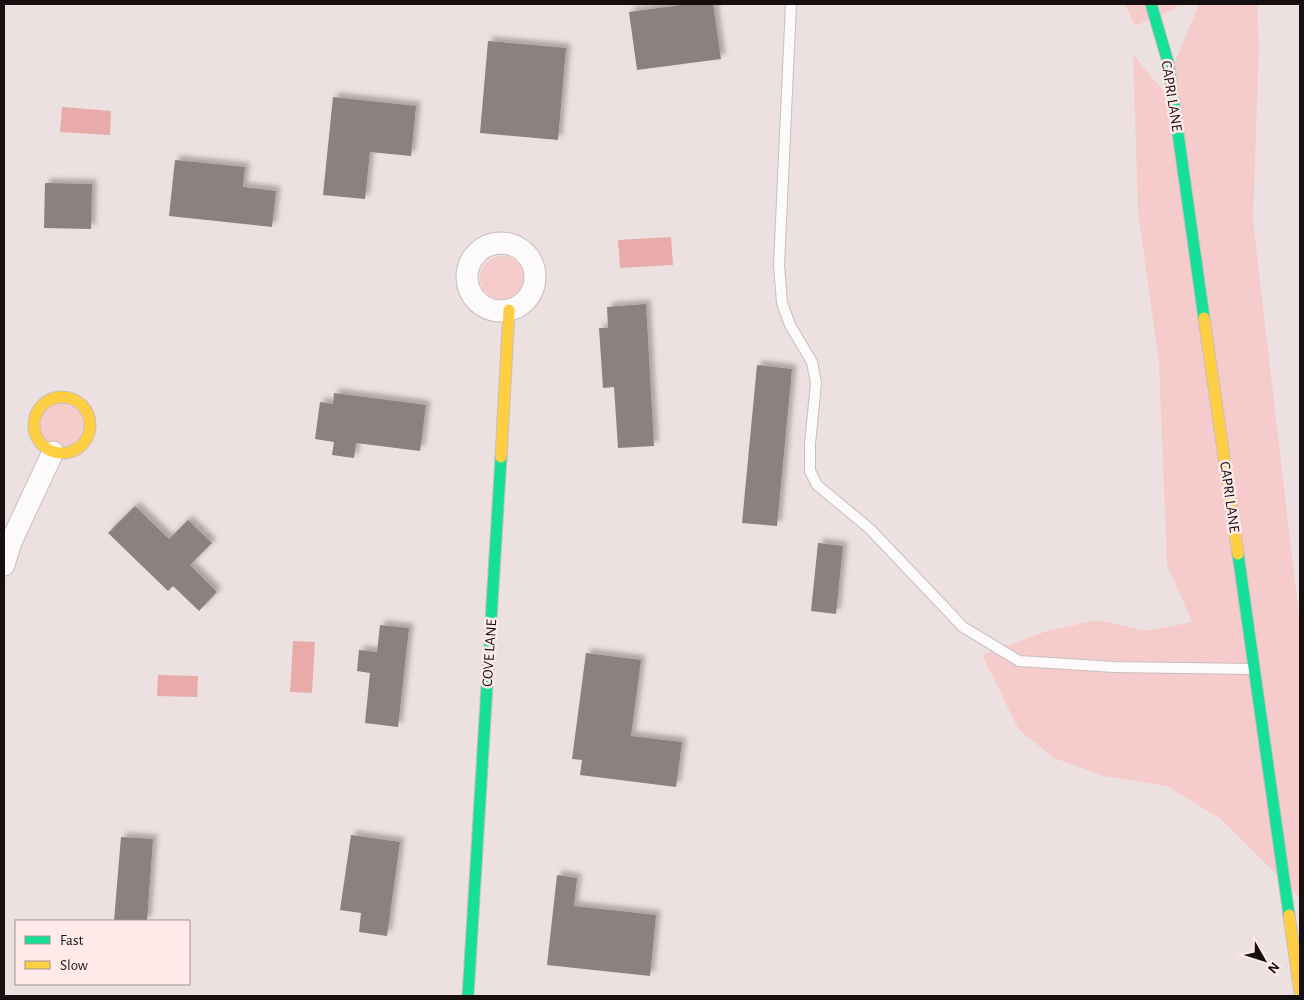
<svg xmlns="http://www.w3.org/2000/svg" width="1304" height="1000" font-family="'Alegreya Sans',sans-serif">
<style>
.green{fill:#f5cccb}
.water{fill:#e9abaa}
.building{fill:#8b8181;filter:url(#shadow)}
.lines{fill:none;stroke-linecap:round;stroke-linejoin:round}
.lane-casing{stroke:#c8bebd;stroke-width:12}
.street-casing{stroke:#c8bebd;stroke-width:23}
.fast-casing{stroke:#c8bebd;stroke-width:13}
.slow-casing{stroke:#c8bebd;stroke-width:13}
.lane{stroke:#fcfafa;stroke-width:10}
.street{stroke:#fcfafa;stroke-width:21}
.fast{stroke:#16e098;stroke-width:11}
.slow{stroke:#ffcf43;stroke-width:11}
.labels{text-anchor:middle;stroke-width:5;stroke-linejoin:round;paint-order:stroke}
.street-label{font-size:15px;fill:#170f0f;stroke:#fdeae9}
</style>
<defs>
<filter id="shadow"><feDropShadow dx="4.5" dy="-4.5" stdDeviation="2.5" flood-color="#0004"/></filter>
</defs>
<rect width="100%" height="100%" fill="#ede0e0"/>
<g class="green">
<path d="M1125,4H1180L1172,10L1135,26Z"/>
<path d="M1199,4H1257L1259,47L1253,221L1300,625V898L1221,819L1167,786L1104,776L1054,758L1019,730L982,655L1047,631L1097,620L1147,631L1192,622L1167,565L1159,364L1138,211L1133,54L1163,91Z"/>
<circle cx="502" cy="278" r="22"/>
<circle cx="61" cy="425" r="22"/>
</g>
<g class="water">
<path d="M62,107L111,111L110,135L60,132Z"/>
<path d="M671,237L673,265L620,268L618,240Z"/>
<path d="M293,641L315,642L312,693L290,692Z"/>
<path d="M158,675L198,676L197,697L157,696Z"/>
</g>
<g class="building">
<path d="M688,4H713L721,59L637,70L629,12Z"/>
<path d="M488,41L566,48L558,140L480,133Z"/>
<path d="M333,97L416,106L411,156L370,152L365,199L323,195Z"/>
<path d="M175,160L245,167L243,187L276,191L272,227L169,216Z"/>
<path d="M45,183L92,184L91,229L44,228Z"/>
<path d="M646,304L654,446L618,448L614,387L603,388L599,328H608L607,307Z"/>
<path d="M757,365L792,369L777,526L742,523Z"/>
<path d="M334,393L426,405L420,451L356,443L354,458L332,455L334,442L315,439L320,402L333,404Z"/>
<path d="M135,506L169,539L188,520L212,543L190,565L217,592L199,611L173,586L168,591L108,533Z"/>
<path d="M818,543L843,546L836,614L811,611Z"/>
<path d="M380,625L409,628L398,727L365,723L370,673L357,671L359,650L377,652Z"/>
<path d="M586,653L641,660L631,736L682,742L676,787L580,775L582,760L572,759Z"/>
<path d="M351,835L400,842L387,936L359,932L361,913L340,910Z"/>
<path d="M121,837L153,839L147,921H114Z"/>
<path d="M557,875L577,878L574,906L656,915L650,976L547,965Z"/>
</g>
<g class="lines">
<g class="lane-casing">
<path id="lane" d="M791,4L779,265L782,303L790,325L812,362L816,383L810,444V471L817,485L870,529L963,627L1019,661L1114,667L1253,669"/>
</g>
<g class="street-casing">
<g id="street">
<circle cx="501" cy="277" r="34"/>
<path d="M4,565L11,542L53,452"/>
</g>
</g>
<g class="fast-casing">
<g id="fast">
<path d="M1151,4L1168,62L1204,318"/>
<path d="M1238,554L1289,915"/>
<path d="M468,996L501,457"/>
</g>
</g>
<g class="slow-casing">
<g id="slow">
<path d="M1204,318L1238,554"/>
<circle cx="62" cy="425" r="28"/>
<path d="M501,457L509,310"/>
<path d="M1289,915L1300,992"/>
</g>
</g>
<use href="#lane" class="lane"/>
<use href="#street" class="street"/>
<use href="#fast" class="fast"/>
<use href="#slow" class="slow"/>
</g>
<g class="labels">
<g class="street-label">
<text transform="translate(1172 96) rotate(81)" y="5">CAPRI LANE</text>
<text transform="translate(1230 497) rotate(82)" y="5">CAPRI LANE</text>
<text transform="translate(489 653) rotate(-86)" y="5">COVE LANE</text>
</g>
</g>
<rect width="1304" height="1000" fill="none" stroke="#170f0f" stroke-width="10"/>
<rect x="15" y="920" width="175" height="65" fill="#fdeae9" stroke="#a19292"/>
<rect x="25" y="936" width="25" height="8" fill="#16e098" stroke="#a19292"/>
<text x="60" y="945" font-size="15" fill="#170f0f">Fast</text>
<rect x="25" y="961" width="25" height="8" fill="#ffcf43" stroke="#a19292"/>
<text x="60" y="970" font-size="15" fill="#170f0f">Slow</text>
<g transform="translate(1264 960) rotate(129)" stroke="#fdeae9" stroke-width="4" paint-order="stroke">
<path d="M0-4L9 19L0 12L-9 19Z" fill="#170f0f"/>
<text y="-8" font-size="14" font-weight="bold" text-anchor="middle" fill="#170f0f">N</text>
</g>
</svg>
